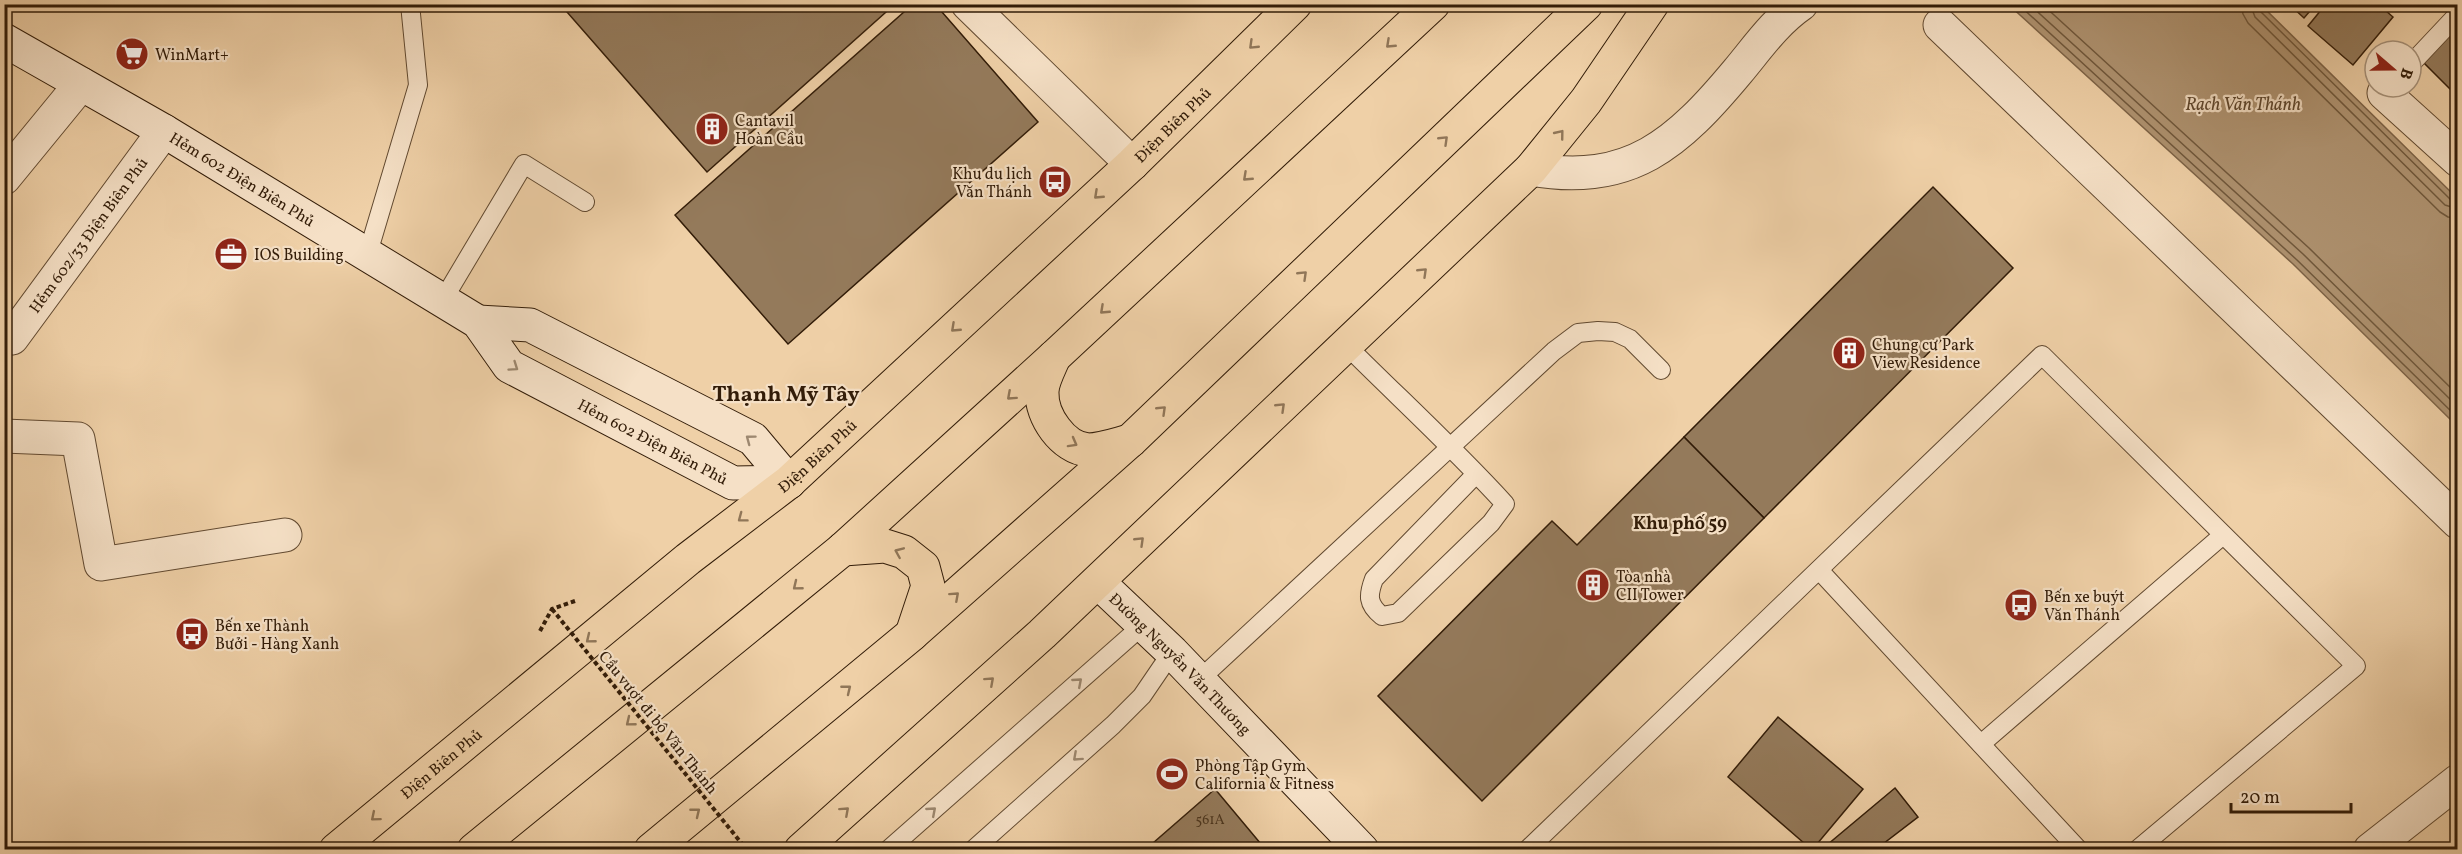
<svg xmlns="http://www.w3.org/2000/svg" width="2462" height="854" font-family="Vollkorn,serif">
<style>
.water{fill:#af9371;stroke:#7d6347;stroke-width:1.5}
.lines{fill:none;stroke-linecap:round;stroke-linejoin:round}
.shore{stroke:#70583c;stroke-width:1.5}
.building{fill:#947a5b;stroke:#321c08;stroke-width:1.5}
.lane-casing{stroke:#614930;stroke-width:20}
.street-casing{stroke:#614930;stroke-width:35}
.secondary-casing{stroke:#321c08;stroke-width:35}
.primary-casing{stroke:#321c08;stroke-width:35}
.highway-casing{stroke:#321c08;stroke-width:35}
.path{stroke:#321c08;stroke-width:4;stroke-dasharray:4.5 3;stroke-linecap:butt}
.lane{stroke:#f5e0c6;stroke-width:18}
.street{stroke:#f5e0c6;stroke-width:33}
.secondary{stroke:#f5e0c6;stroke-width:33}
.primary{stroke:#efd0a7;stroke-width:33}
.highway{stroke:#efd0a7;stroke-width:33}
.path-bridge{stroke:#321c08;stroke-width:4;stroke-dasharray:4.5 3;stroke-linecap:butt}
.oneway{stroke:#907658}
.oneway2{stroke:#9d8870}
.labels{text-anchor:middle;stroke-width:4.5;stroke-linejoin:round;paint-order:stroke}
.number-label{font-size:14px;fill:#4a341d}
.poi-label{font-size:16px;fill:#321c08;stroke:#f5e0c6;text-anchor:start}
.street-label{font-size:16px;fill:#321c08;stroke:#f5e0c6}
.water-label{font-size:18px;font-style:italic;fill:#5e462d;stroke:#f5e0c6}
.neighbourhood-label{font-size:18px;font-weight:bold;fill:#321c08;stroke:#f5e0c6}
.district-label{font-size:22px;font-weight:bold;fill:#321c08;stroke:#f5e0c6}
</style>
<rect width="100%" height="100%" fill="#efd0a7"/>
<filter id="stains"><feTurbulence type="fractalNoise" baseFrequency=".00333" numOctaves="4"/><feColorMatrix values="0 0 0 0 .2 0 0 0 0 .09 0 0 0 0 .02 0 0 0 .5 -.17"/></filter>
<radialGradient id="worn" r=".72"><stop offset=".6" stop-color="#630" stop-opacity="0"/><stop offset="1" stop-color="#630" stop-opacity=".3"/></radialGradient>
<path class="water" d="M2009,5H2261L2457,198V426L2293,264Z"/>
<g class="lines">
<g class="shore">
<path d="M2018,4L2297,260L2458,418"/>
<path d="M2029,4L2303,254L2458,407"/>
<path d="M2042,4L2309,248L2458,395"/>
<path d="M2241,4L2243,14L2248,23L2440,212L2448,217L2458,218"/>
<path d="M2250,4L2255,17L2445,205L2458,209"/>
<path d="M2258,4L2260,11L2451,200L2458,202"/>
</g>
</g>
<g class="building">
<path d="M560,4H895L707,172Z"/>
<path d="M913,4H935L1038,122L788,344L675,215Z"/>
<path d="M2289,4H2316L2304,18Z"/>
<path d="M2326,4H2378L2393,17L2353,65L2308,26Z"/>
<path d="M2458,24V97L2421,60Z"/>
<path d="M1933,187L2013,268L1764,518L1684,437Z"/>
<path d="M1684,437L1764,518L1482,801L1378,696L1552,521L1577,545Z"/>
<path d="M1778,717L1863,789L1812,850L1728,777Z"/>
<path d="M1895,788L1918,817L1875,850H1821Z"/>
<path d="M1215,789L1266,850H1145Z"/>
</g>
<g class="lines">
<g class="lane-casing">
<g id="lane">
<path d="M2411,64L2458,14"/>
<path d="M368,253L418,85L410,4"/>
<path d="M443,300L524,164L585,202"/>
<path d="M1346,345C1399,398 1455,449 1505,504L1491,523L1398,613L1382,616C1367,604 1368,595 1374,579L1476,474"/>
<path d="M1819,570L2079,850"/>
<path d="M1199,680L1554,351L1578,333L1598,331L1615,332L1630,339L1661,370"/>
<path d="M1981,744L2223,535"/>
<path d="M888,850L1143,625"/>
<path d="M973,850L1113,725L1142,696L1172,652"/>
<path d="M1527,850L2042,355L2356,666L2137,850"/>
</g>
</g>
<g class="street-casing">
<g id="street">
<path d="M968,4L1132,164"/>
<path d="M1940,25L2458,522"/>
<path d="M2384,93L2458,160"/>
<path d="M1531,169C1630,187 1678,143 1738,71C1758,47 1775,22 1801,4"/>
<path d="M4,178L81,84"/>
<path id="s1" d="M12,338L164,131"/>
<path d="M4,436L78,439L101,564L285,535"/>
<path d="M2370,850L2458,781"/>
</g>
</g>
<g class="secondary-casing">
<g id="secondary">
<path id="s2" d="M4,40L164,131L478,322L509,366L733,483L789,482"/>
<path d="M478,322L530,325L753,439L789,482"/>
<path id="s3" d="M1098,582L1172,652L1362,850"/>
</g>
</g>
<g class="primary-casing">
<g id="primary">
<path id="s4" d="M336,850L688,559L789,482L1132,164L1295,4"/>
<path d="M801,850L1042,634L1531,169L1586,101L1652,4"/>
</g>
</g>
<g class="highway-casing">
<g id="highway">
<path d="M1054,357C1050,367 1042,381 1042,392C1041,416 1063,448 1088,450C1101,450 1118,444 1130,441"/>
<path d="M843,549L885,546L904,552L923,567L928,586L912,634"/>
<path d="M474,850L843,549L1054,357L1433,4"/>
<path d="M651,850L911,635L1130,441L1586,4"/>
</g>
</g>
<path class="path" d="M540,631L552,609L575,601"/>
<use href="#lane" class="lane"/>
<use href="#street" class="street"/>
<use href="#secondary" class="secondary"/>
<use href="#primary" class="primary"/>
<use href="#highway" class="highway"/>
<path class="path-bridge" d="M552,609L747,850"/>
</g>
<defs><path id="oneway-chevron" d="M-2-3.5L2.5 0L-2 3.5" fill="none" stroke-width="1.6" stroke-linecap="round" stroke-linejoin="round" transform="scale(1.5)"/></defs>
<g class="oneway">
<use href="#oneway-chevron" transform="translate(1390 44) rotate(137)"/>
<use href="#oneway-chevron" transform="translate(1253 45) rotate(136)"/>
<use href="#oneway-chevron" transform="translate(1560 134) rotate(-51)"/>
<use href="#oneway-chevron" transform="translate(1444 140) rotate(-44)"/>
<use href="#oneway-chevron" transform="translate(1247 177) rotate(137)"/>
<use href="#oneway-chevron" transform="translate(1098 195) rotate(137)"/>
<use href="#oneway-chevron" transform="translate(1423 272) rotate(-44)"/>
<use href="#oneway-chevron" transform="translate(1303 275) rotate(-44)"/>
<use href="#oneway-chevron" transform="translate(1104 310) rotate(137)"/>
<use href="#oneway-chevron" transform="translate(955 328) rotate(137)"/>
<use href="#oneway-chevron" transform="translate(1011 396) rotate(138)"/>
<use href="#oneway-chevron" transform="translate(1281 407) rotate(-44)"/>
<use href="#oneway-chevron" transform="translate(1162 410) rotate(-44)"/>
<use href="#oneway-chevron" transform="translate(1073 443) rotate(29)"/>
<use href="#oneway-chevron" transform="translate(742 518) rotate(143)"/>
<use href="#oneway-chevron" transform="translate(1140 541) rotate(-44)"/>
<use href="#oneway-chevron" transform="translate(899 552) rotate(-157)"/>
<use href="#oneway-chevron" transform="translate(797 586) rotate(141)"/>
<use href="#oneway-chevron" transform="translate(955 596) rotate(-42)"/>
<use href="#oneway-chevron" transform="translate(590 639) rotate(141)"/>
<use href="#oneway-chevron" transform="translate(990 681) rotate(-42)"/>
<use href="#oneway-chevron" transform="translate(847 689) rotate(-39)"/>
<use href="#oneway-chevron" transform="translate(630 722) rotate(141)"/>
<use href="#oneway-chevron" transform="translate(845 811) rotate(-42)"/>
<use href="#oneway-chevron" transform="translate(696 812) rotate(-39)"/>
<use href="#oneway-chevron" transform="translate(375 817) rotate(140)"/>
</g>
<g class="oneway2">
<use href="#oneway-chevron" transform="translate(514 367) rotate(35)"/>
<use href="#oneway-chevron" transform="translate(750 439) rotate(-143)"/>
<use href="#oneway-chevron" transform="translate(1078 682) rotate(-41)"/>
<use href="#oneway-chevron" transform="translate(1077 757) rotate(138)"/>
<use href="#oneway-chevron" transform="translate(932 811) rotate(-41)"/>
</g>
<defs>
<g id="supermarket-disc" transform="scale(1.725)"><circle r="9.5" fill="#8f2418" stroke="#f5e0c6"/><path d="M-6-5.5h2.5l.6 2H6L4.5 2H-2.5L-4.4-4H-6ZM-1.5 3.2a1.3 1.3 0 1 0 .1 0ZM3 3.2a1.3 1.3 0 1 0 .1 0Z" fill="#fff"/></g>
<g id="building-disc" transform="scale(1.725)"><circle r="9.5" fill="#8f2418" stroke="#f5e0c6"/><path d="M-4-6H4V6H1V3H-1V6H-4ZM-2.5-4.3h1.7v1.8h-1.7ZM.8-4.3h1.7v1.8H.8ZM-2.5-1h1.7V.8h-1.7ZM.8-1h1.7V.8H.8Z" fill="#fff"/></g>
<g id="bus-disc" transform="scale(1.725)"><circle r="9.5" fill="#8f2418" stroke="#f5e0c6"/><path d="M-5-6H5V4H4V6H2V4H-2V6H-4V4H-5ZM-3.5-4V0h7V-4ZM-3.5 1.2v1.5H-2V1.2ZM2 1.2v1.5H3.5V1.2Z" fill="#fff"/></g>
<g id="office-disc" transform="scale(1.725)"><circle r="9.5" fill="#8f2418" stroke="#f5e0c6"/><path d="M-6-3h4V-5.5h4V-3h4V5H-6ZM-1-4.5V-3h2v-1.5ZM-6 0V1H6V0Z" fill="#fff"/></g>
<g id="stadium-disc" transform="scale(1.725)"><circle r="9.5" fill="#8f2418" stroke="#f5e0c6"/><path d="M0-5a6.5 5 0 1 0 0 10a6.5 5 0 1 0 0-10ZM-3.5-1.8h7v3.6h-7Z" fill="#fff"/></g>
</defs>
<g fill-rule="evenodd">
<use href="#supermarket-disc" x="132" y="54"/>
<use href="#building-disc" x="712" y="129"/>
<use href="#bus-disc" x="1055" y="182"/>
<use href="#office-disc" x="231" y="254"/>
<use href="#building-disc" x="1849" y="353"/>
<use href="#building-disc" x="1593" y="585"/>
<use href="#bus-disc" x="2021" y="605"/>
<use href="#bus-disc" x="192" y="634"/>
<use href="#stadium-disc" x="1172" y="774"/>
</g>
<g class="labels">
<g class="number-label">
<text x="1210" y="824">561A</text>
</g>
<g class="poi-label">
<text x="155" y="60">WinMart+</text>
<text x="735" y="126">Cantavil<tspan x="735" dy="18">Hoàn Cầu</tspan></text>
<text x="1032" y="179" text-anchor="end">Khu du lịch<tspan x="1032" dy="18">Văn Thánh</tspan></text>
<text x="254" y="260">IOS Building</text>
<text x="1872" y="350">Chung cư Park<tspan x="1872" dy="18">View Residence</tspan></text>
<text x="1616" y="582">Tòa nhà<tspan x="1616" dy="18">CII Tower</tspan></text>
<text x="2044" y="602">Bến xe buýt<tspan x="2044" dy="18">Văn Thánh</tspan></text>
<text x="215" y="631">Bến xe Thành<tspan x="215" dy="18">Bưởi - Hàng Xanh</tspan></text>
<text x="1195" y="771">Phòng Tập Gym<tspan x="1195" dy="18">California &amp; Fitness</tspan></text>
</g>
<g class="street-label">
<text dy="6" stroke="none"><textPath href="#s4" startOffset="1108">Điện Biên Phủ</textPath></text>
<text dy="6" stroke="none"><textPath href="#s2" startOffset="276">Hẻm 602 Điện Biên Phủ</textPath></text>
<text dy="6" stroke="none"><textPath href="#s1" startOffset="128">Hẻm 602/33 Điện Biên Phủ</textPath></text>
<text dy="6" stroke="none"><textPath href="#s2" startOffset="768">Hẻm 602 Điện Biên Phủ</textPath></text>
<text dy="6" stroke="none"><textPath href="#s4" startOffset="622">Điện Biên Phủ</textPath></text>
<text dy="6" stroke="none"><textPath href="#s3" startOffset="116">Đường Nguyễn Văn Thương</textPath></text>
<text transform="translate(659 722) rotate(51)" y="6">Cầu vượt đi bộ Văn Thánh</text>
<text dy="6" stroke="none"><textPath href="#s4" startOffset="136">Điện Biên Phủ</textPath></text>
</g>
<g class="water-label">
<text x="2243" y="110">Rạch Văn Thánh</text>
</g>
<g class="neighbourhood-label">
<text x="1680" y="529">Khu phố 59</text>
</g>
<g class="district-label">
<text x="786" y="401">Thạnh Mỹ Tây</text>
</g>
</g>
<rect width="2462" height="854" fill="none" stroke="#efd0a7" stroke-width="24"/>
<rect x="6" y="6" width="2450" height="842" fill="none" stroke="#321c08" stroke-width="3"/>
<rect x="12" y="12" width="2438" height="830" fill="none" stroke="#321c08" stroke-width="1.5"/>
<g transform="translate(2393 69) rotate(110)"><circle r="28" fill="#f5e0c6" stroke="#a7927a" stroke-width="1.5"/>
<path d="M0-4.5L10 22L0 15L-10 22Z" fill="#8f2418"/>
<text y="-9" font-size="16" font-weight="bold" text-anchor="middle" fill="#321c08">B</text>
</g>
<path d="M2231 803v9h120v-9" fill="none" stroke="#321c08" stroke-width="3"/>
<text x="2240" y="803" font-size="18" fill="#321c08" stroke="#f5e0c6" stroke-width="4.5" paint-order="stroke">20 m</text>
<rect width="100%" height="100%" filter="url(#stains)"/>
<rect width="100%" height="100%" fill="url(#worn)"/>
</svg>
